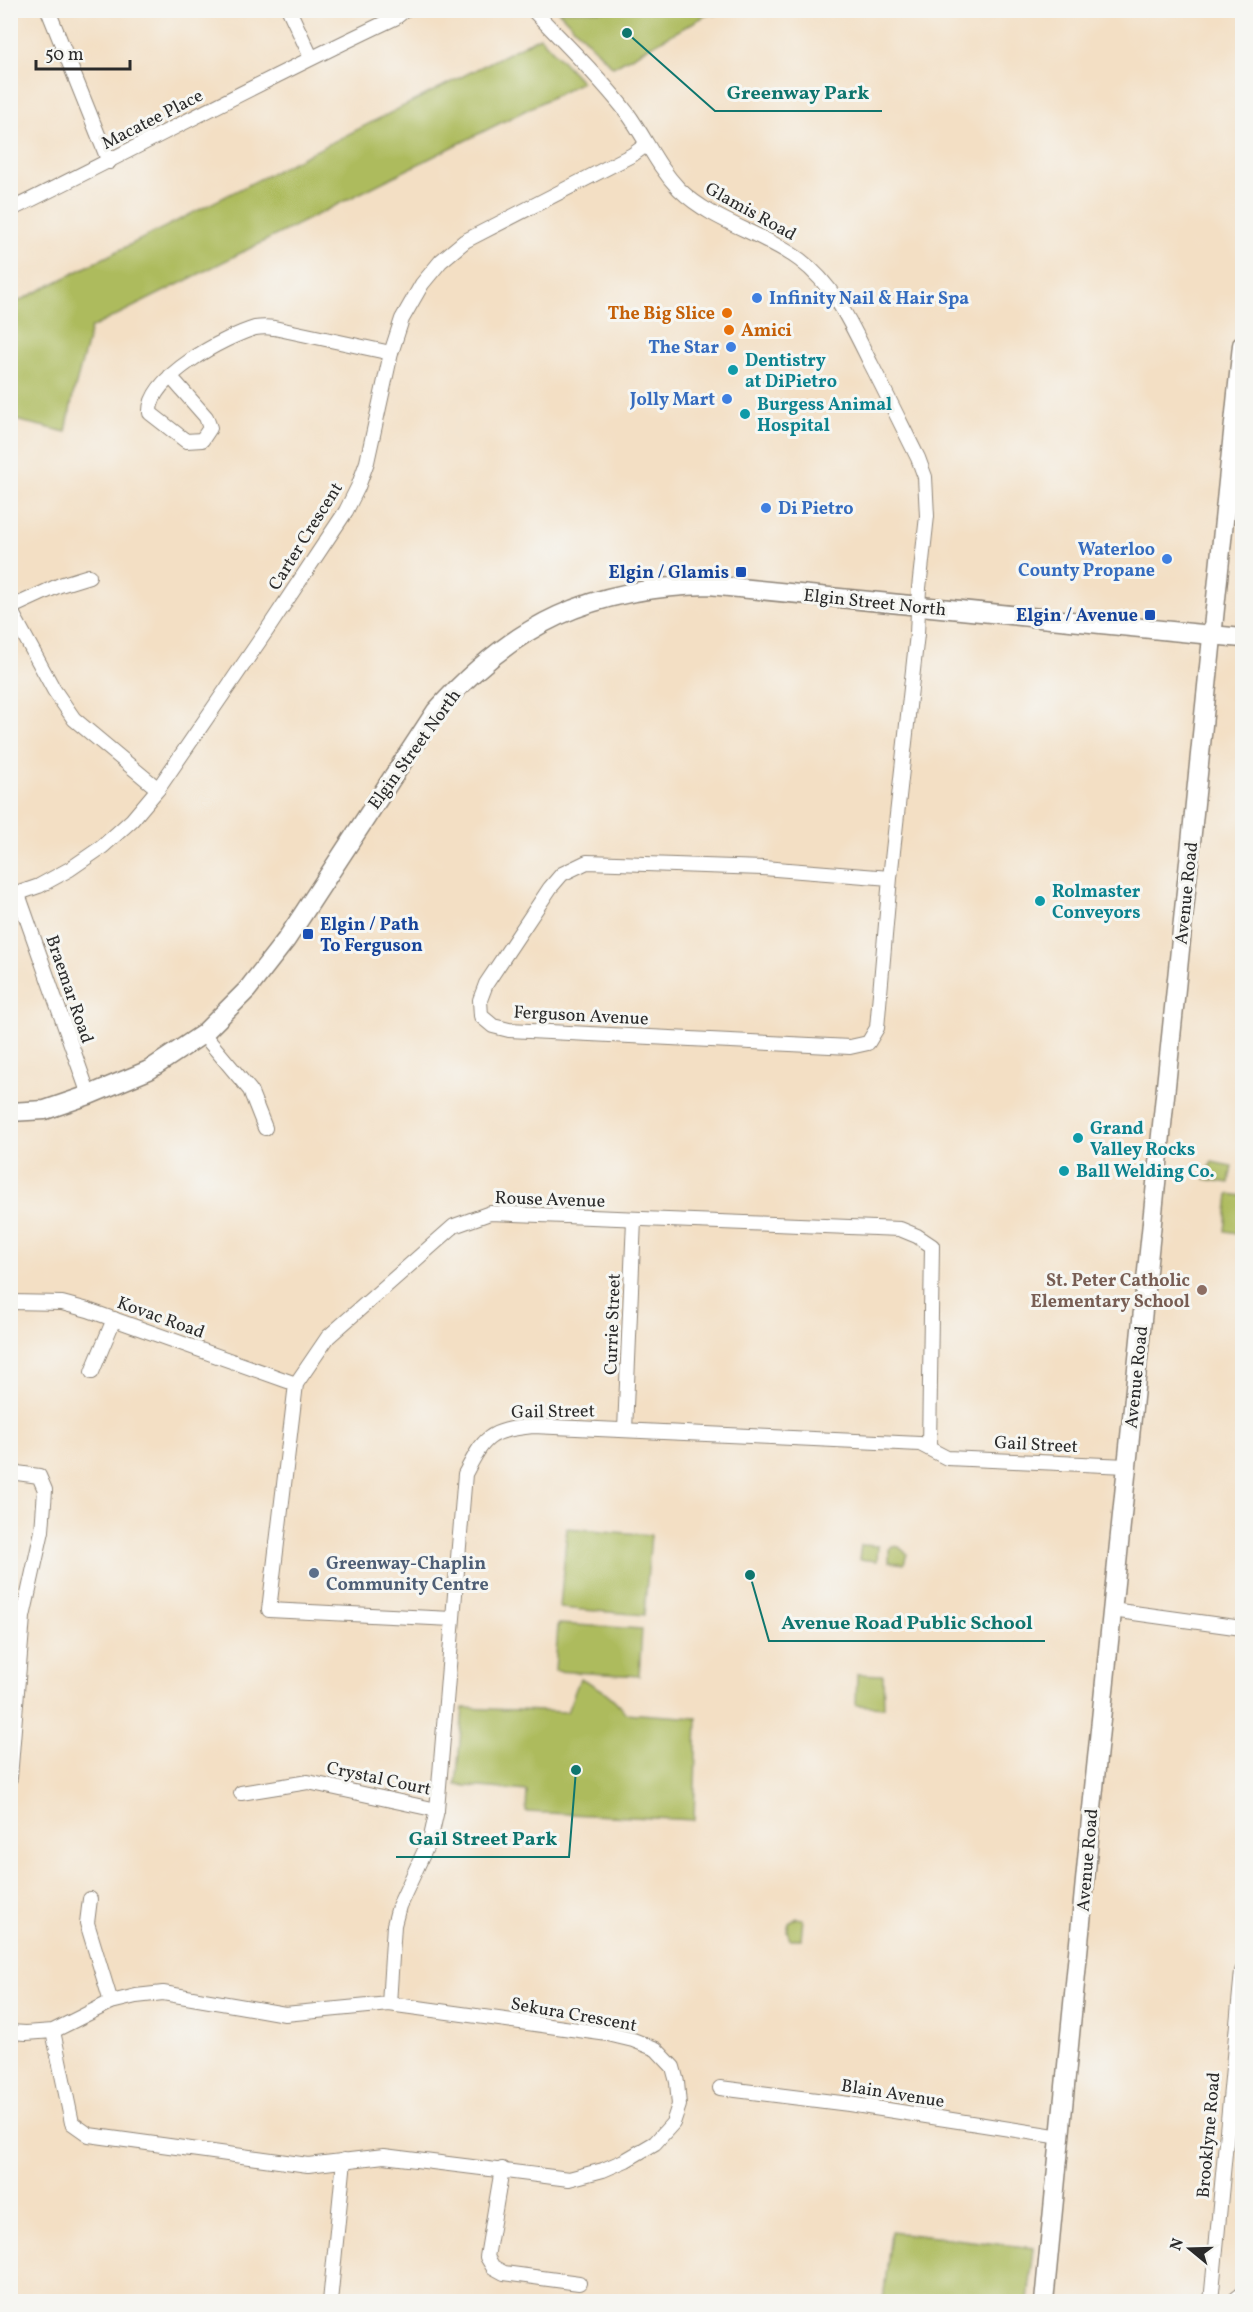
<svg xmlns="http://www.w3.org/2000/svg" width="1253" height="2312" font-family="Vollkorn,serif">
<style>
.green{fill:#adbb5d;stroke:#6c7344;stroke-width:1.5}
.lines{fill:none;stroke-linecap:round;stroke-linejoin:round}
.street-casing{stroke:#8f8578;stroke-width:16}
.secondary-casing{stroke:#8f8578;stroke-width:21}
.street{stroke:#fff;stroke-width:14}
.secondary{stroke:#fff;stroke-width:18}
.shop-dot{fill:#3f7fe0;stroke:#f6f6f2;stroke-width:2}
.food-dot{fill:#e8710a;stroke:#f6f6f2;stroke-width:2}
.culture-dot{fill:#0f9aa8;stroke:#f6f6f2;stroke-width:2}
.transit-dot{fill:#1a4fb4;stroke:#f6f6f2;stroke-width:2}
.education-dot{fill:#8d6e63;stroke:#f6f6f2;stroke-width:2}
.service-dot{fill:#5c6f8a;stroke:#f6f6f2;stroke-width:2}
.labels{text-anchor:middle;stroke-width:6;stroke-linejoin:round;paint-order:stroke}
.street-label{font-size:18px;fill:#2b2b2b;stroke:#f6f6f2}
.shop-label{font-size:18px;font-weight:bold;fill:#366cbe;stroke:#f6f6f2;text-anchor:end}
.food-label{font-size:18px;font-weight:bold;fill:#c56008;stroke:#f6f6f2;text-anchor:end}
.culture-label{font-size:18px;font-weight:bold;fill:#0d838f;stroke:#f6f6f2;text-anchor:start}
.transit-label{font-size:18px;font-weight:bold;fill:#164399;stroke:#f6f6f2;text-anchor:end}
.education-label{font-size:18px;font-weight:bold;fill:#785e54;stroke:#f6f6f2;text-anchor:end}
.service-label{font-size:18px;font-weight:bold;fill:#4e5e75;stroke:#f6f6f2;text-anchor:start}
.leader{fill:none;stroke:#0f766e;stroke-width:2}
.callout-dot{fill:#0f766e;stroke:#f6f6f2;stroke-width:2}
.callout-label{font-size:20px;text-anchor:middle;font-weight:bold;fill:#0f766e;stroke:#f6f6f2;stroke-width:6;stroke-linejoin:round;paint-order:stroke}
</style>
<rect width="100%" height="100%" fill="#f6f6f2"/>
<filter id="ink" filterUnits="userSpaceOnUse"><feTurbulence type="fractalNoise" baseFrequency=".0167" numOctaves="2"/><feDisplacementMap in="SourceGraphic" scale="12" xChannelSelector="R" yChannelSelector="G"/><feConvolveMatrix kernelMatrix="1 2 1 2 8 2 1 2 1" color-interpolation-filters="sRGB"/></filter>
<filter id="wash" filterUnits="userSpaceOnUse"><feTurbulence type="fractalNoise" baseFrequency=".008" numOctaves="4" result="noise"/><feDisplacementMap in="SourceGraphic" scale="24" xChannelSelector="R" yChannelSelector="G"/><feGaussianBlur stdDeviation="1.35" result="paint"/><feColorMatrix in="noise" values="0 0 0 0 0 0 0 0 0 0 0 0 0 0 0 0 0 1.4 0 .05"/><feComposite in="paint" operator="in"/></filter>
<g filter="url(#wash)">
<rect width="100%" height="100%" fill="#f3dfc4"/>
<g class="green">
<path d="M558,11H723L714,15L712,12L613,67Z"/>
<path d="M540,37L582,82L91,328L73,395L66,432L11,419V305Z"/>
<path d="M1212,1162L1232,1166L1229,1183L1205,1179Z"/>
<path d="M1229,1194L1242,1196V1234L1225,1231Z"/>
<path d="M567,1528L651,1535L644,1615L560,1608Z"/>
<path d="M861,1545L878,1546L877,1561L859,1559Z"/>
<path d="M892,1546L899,1547L907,1554L904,1564L889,1562V1549Z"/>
<path d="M558,1624L642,1629L639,1676L555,1671Z"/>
<path d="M857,1674L883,1675L884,1707L856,1705Z"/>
<path d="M580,1678C599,1687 613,1695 625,1713L697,1718L694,1820L526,1812L527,1791L456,1785L463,1708L567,1712Z"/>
<path d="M797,1918L803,1919L801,1939H790L787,1931L789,1923Z"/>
<path d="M891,2232L1034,2248L1028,2301H883Z"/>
</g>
</g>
<g filter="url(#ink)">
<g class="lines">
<g class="street-casing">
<g id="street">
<path d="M48,10L109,162"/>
<path d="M289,10L311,57"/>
<path d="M533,10C565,44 600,77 628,114C646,139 657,166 679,189C714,223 762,232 800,260C835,286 852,326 871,364C887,395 902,426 918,458L925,477L927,516L919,588L917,634L890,878L877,1028L868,1043L850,1047L509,1030L493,1026L481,1016L480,1000L486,984L550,888L562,874L587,862L763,868L890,878"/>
<path d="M10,210C139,147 265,79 395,18L405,10"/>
<path d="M170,376L206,417L210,428L202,440L186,441L150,413C148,377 225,337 255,328C261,327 268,327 274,328L391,353"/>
<path d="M10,608L60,585L89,576"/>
<path d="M10,609L54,690L74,719L158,789"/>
<path d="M18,894L89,1095"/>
<path d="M10,896L39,886L70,869L102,847L132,820L158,789L269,627L346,511L358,487L367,462L391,353L402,319L422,284L441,261L465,241L632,155L646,145"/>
<path d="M203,1034L250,1090L265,1128"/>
<path d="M10,1302L62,1303L88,1310L296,1384"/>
<path d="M92,1372L114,1319"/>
<path d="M625,1430L634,1220"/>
<path d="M10,1472L39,1476L45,1490L42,1531L23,1617L10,1778"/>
<path d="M1112,1610L1242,1628"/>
<path d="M452,1619L269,1610L296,1384L328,1337L454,1226L490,1213L900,1229L917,1236L932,1246L929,1448"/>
<path d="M241,1793L308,1782L437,1810"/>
<path d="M90,1899L87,1923L111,2002"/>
<path d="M389,2004L394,1925L399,1906L431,1837L437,1810L465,1474C485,1436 488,1431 533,1426L920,1444L947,1458L1127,1466"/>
<path d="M10,2032L26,2033L53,2031L111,2002L136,1996L163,1993L285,2014L389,2004L608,2034L633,2040L656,2049L673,2067L677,2082L679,2105L673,2123L655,2143L626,2160L603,2170L569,2179L384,2156L308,2165L89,2135L72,2123L53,2031"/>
<path d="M720,2088L849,2104L1061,2137"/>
<path d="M502,2169L487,2257L493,2267L504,2273L579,2283"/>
<path d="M330,2302L344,2160"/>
<path d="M1211,2302L1242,1971"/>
<path d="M1232,2302L1242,2294"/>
</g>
</g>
<g class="secondary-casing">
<g id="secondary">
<path d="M10,1112L45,1110L89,1095L149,1070L203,1034L247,990L286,940L436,711C514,623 592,587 709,585L1242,638"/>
<path d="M1044,2302L1095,1778L1242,345"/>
</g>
</g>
<use href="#street" class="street"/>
<use href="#secondary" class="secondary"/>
</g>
</g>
<g class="shop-dot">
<circle cx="757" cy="298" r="6"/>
<circle cx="731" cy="347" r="6"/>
<circle cx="727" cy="399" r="6"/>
<circle cx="766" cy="508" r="6"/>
<circle cx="1167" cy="559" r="6"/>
</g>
<g class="food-dot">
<circle cx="727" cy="313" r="6"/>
<circle cx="729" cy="330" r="6"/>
</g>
<g class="culture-dot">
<circle cx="733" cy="370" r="6"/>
<circle cx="745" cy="414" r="6"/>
<circle cx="1040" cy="901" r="6"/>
<circle cx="1078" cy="1138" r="6"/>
<circle cx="1064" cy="1171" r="6"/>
</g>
<g class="transit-dot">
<rect x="735" y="566" width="12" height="12" rx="3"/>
<rect x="1144" y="609" width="12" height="12" rx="3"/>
<rect x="302" y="928" width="12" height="12" rx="3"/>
</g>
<circle class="education-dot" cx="1202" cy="1290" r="6"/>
<circle class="service-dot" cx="314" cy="1573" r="6"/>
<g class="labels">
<g class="street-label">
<text transform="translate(152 119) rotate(-27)" y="6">Macatee Place</text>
<text transform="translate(751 211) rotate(29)" y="6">Glamis Road</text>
<text transform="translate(305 536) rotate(-58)" y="6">Carter Crescent</text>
<text transform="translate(875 602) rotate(6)" y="6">Elgin Street North</text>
<text transform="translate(414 749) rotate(-54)" y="6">Elgin Street North</text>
<text transform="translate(1186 893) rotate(-84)" y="6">Avenue Road</text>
<text transform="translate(70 989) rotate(71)" y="6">Braemar Road</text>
<text transform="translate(581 1015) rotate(3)" y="6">Ferguson Avenue</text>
<text transform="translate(550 1199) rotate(2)" y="6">Rouse Avenue</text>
<text transform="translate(161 1317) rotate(20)" y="6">Kovac Road</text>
<text transform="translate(612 1324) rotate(-88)" y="6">Currie Street</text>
<text transform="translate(1136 1377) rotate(-84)" y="6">Avenue Road</text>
<text transform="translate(553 1411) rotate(-1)" y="6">Gail Street</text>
<text transform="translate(1036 1444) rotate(3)" y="6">Gail Street</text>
<text transform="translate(379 1778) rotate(12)" y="6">Crystal Court</text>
<text transform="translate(1087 1860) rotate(-85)" y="6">Avenue Road</text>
<text transform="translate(574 2014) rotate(10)" y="6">Sekura Crescent</text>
<text transform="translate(893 2093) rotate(9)" y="6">Blain Avenue</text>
<text transform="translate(1208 2135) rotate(-85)" y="6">Brooklyne Road</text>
</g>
<g class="shop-label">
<text x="769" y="304" text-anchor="start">Infinity Nail &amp; Hair Spa</text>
<text x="719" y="353">The Star</text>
<text x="715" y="405">Jolly Mart</text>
<text x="778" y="514" text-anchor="start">Di Pietro</text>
<text x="1155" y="555">Waterloo<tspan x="1155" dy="21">County Propane</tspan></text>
</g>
<g class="food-label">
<text x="715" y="319">The Big Slice</text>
<text x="741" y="336" text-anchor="start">Amici</text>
</g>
<g class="culture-label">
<text x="745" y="366">Dentistry<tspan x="745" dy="21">at DiPietro</tspan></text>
<text x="757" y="410">Burgess Animal<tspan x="757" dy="21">Hospital</tspan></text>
<text x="1052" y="897">Rolmaster<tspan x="1052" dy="21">Conveyors</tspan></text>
<text x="1090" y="1134">Grand<tspan x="1090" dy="21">Valley Rocks</tspan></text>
<text x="1076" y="1177">Ball Welding Co.</text>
</g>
<g class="transit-label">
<text x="729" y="578">Elgin / Glamis</text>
<text x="1138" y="621">Elgin / Avenue</text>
<text x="320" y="930" text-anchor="start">Elgin / Path<tspan x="320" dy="21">To Ferguson</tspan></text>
</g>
<g class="education-label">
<text x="1190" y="1286">St. Peter Catholic<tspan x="1190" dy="21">Elementary School</tspan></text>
</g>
<g class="service-label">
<text x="326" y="1569">Greenway-Chaplin<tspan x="326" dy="21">Community Centre</tspan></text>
</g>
</g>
<path class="leader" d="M627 33L715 111H882M750 1575L769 1641H1045M576 1770L569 1857H396"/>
<g class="callout-dot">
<circle cx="627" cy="33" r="6"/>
<circle cx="750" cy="1575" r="6"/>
<circle cx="576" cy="1770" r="6"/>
</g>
<g class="callout-label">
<text x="798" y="99">Greenway Park</text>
<text x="907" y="1629">Avenue Road Public School</text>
<text x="483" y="1845">Gail Street Park</text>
</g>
<rect width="1253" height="2312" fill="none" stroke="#f6f6f2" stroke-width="36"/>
<g transform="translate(1190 2249) rotate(289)" stroke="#f6f6f2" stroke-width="4.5" paint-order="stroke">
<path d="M0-4.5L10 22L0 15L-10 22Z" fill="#2b2b2b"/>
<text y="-9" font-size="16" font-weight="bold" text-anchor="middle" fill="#2b2b2b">N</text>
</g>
<path d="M36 60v9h94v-9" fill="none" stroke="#2b2b2b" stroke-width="3"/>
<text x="45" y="60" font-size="18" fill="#2b2b2b" stroke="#f6f6f2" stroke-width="4.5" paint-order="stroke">50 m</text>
</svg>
